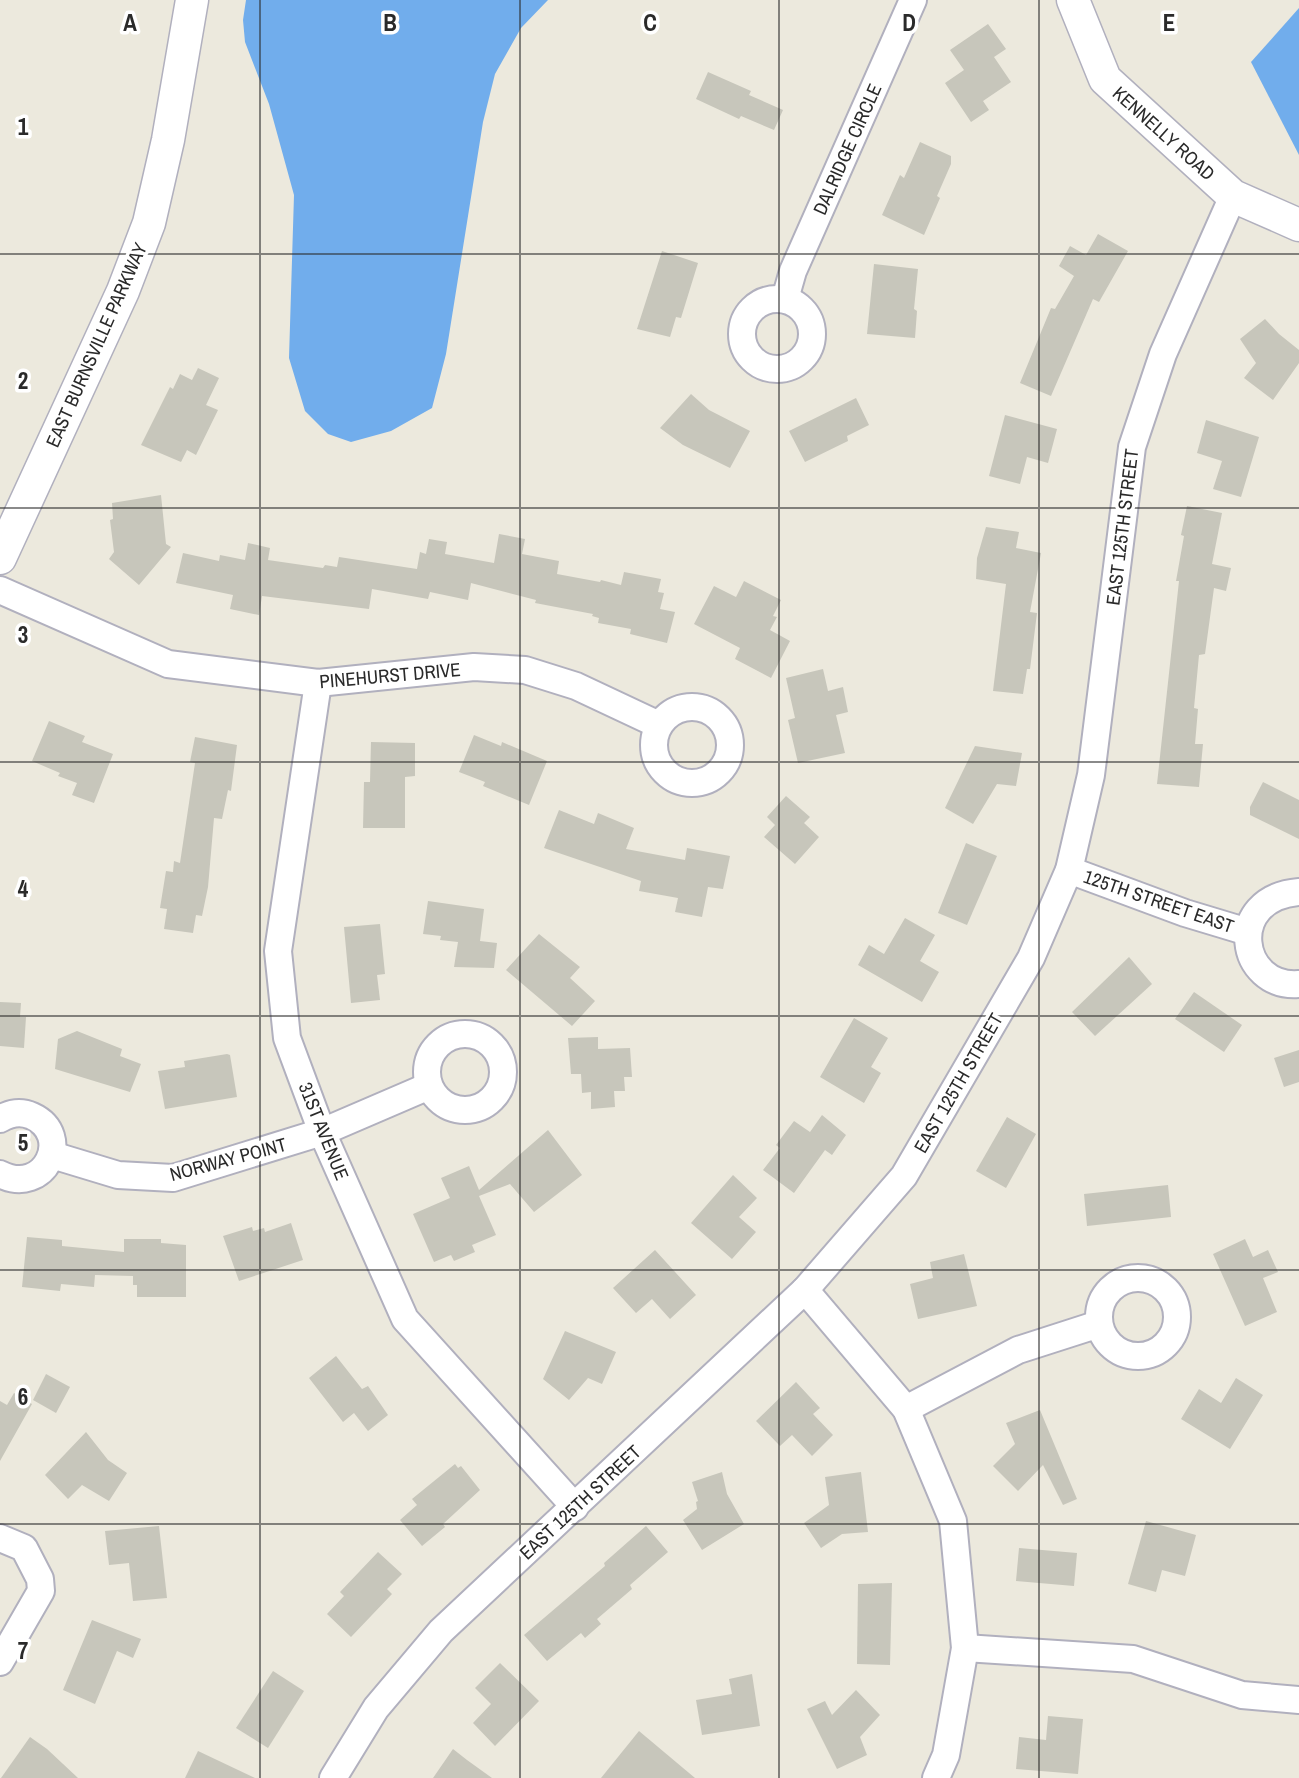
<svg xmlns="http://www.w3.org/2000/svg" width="1299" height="1778" font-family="'Archivo Narrow',sans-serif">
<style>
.water{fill:#71adec}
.building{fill:#c7c6bb}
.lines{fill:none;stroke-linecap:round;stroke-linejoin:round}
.minor-casing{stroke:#b1b0be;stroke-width:30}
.tertiary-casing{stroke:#b1b0be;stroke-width:35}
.minor{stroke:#fff;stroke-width:26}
.tertiary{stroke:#fff;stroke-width:32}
.grid{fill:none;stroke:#2a2a2a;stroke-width:2;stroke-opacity:0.55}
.labels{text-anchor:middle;stroke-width:7;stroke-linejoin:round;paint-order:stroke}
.street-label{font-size:19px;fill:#2a2a2a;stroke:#fff}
.grid-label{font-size:23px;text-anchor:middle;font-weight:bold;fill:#2a2a2a;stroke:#fff;stroke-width:7;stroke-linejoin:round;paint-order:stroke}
</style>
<rect width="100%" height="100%" fill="#ece9dd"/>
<g class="water">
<path d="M246,0H548L521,28L495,74L483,122L446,354L432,408L391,431L351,442L328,434L305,411L289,358L294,195L269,104L245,42L243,20Z"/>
<path d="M1299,8V155L1251,62Z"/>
</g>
<g class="building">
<path d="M988,24L1006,49L994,57L1011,82L983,101L989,110L971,122L945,83L964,70L950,50Z"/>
<path d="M708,72L751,91L749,95L783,110L774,130L741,116L739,119L696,99Z"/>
<path d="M920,142L951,156V164L937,196L940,198L924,235L882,215L900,175L904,178Z"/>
<path d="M1098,234L1128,251L1099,302L1093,299L1051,396L1020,383L1051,308L1055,309L1074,276L1059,266L1070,246L1086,255Z"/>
<path d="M662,251L698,263L681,318L676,317L670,337L637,329Z"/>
<path d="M874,264L918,269L914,309L917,311L915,338L867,334Z"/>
<path d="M1265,319L1279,334L1299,350V363L1273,400L1244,378L1256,363L1240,339Z"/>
<path d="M198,368L219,378L206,405L218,410L196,455L187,450L181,462L141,445L170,387L173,389L180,374L192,380Z"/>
<path d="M691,394L709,410L750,431L730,468L683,445L660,428Z"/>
<path d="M856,398L869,425L847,436L848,441L805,462L789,431Z"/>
<path d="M1005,415L1057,429L1048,463L1027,457L1020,484L989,476Z"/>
<path d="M1206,420L1259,437L1241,497L1213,489L1222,461L1197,453Z"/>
<path d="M161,495L166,544L171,547L139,585L109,559L114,552L110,520L113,519L112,503Z"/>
<path d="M1187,506L1222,513L1212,564L1231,568L1226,591L1214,588L1205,654L1199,655L1194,708L1198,709L1195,744H1203L1199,787L1157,784L1179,581H1176L1184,536L1181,535Z"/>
<path d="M986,527L1019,532L1016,548L1041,553L1030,612L1037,613L1030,669H1027L1023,694L993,691L1006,584L976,579L977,558Z"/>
<path d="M499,534L525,539L522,554L559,561L557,574L600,582L601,580L621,585L624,572L661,579L658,592L664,593L660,609L675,612L667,643L630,634L631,629L598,623L599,618L592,616L593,614L535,603L536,600L471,583L468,600L430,592L428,599L372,589L369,609L262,596L259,615L230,609L233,595L176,583L183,553L219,561L220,555L245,560L248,543L270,548L268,560L323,568L325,565L337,567L339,557L417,569L420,552L426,554L429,539L447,542L445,554L494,563Z"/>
<path d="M744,581L781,600L773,616L777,617L770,630L790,641L771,678L735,659L740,648L694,624L714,586L736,597Z"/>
<path d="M823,669L828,691L843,687L848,712L836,715L845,753L798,763L788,720L795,718L786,678Z"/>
<path d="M49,721L85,736L82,742L113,754L94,803L72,795L77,783L58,776L60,773L32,761Z"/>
<path d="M474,735L501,746L502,742L547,761L529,805L483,786L485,782L459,772Z"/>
<path d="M195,737L237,745L231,791L228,790L222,819L214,818L208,887L202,916L196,915L193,933L164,929L167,909L160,908L166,871L173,872L174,861L180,863L195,763L190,762Z"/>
<path d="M371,742L415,743V776L405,777V828H363L364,782H370Z"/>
<path d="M975,746L1022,753L1016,786L997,784L973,824L945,808Z"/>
<path d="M1263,782L1299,800V839L1250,815V807Z"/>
<path d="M786,796L810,817L804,823L819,837L795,864L764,837L775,825L767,817Z"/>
<path d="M559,810L594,824L598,813L634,828L626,849L685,860L687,848L730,856L723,889L708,887L702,917L675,912L678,898L639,891L641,881L544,848Z"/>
<path d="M966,843L997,856L967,925L938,913Z"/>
<path d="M428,901L484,909L480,941L497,943L494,968L454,967L458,942L440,940L441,936L423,934Z"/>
<path d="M905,918L935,935L920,961L939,972L922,1002L858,965L869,945L884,954Z"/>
<path d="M380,924L385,974L377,975L380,1000L351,1003L344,927Z"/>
<path d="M539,934L580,967L570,978L595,1001L572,1026L506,970Z"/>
<path d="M1129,957L1152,984L1095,1036L1072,1012Z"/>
<path d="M1194,992L1242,1025L1224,1052L1175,1019Z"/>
<path d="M0,1002L21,1003L20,1017H26L24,1048L0,1046Z"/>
<path d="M854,1018L888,1038L871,1067L881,1073L864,1103L820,1077Z"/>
<path d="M77,1031L122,1049L120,1056L141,1064L130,1092L55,1069L58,1039Z"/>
<path d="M598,1037V1049L630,1048L632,1077H624L625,1091H614L615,1107L591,1109V1092L582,1093L581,1074H571L568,1038Z"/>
<path d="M1299,1050V1082L1284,1087L1274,1058Z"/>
<path d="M227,1054L230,1055L237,1097L165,1109L158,1071L185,1067L184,1061Z"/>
<path d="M822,1115L846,1135L832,1155L825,1150L794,1193L763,1170L780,1148L776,1145L794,1121L810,1132Z"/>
<path d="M1007,1117L1036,1134L1006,1188L976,1171Z"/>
<path d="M548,1130L582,1175L534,1212L510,1184L479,1196L496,1235L472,1245L475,1252L454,1261L451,1255L434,1262L413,1214L450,1198L441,1178L469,1166L479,1190Z"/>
<path d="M733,1175L757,1198L739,1217L756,1232L732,1259L691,1223Z"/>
<path d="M1168,1185L1171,1217L1087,1226L1084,1194Z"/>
<path d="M291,1223L303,1260L239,1281L223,1236L252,1227L253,1231L264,1228L265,1232Z"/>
<path d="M27,1237L62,1240V1246L124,1252V1239H161V1243L186,1245V1297H137V1285H133V1276L95,1275L94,1287L61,1284L60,1291L22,1287Z"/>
<path d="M1245,1239L1253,1257L1268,1250L1278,1272L1263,1278L1277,1312L1245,1326L1213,1254Z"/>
<path d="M655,1250L696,1295L670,1319L652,1299L636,1313L613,1288Z"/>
<path d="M964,1254L977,1306L918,1319L910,1284L933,1278L930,1262Z"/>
<path d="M565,1331L616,1352L602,1384L588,1378L569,1400L543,1379Z"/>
<path d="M336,1356L362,1389L368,1386L388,1415L368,1431L354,1413L343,1422L309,1378Z"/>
<path d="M46,1374L70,1387L56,1413L33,1400Z"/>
<path d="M1236,1378L1263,1395L1230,1449L1181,1419L1199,1389L1221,1403Z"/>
<path d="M796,1382L820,1408L813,1414L833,1435L812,1456L792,1435L780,1446L756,1421Z"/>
<path d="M14,1393L32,1404L0,1461V1401L7,1405Z"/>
<path d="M1040,1410L1077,1499L1063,1505L1043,1465L1018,1491L993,1466L1015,1444L1006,1423Z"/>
<path d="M86,1432L108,1460L127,1473L109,1501L82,1485L68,1499L45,1475Z"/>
<path d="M455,1464L458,1468L461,1466L480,1490L443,1524L445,1527L422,1546L400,1520L417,1505L412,1499Z"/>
<path d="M722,1472L727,1494L744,1524L702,1550L683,1520L697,1509L696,1502L698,1501L692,1482Z"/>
<path d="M861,1472L868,1532L842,1534L821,1548L804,1523L829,1505L825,1477Z"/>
<path d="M1146,1521L1196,1535L1185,1576L1162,1570L1156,1592L1128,1584Z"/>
<path d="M159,1526L167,1598L133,1601L129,1563L109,1565L105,1531Z"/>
<path d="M646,1526L668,1552L630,1585L632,1589L597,1619L601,1624L585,1638L581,1633L547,1661L524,1635L605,1566L604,1563Z"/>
<path d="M1019,1548L1077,1553L1074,1586L1016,1581Z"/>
<path d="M378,1552L402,1574L387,1589L392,1594L351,1637L327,1614L344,1596L340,1592Z"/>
<path d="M892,1583L890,1665L857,1664L858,1584Z"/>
<path d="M92,1620L141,1639L133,1658L117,1651L95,1704L63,1690Z"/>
<path d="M500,1663L539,1701L495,1746L473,1723L491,1704L475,1688Z"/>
<path d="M273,1671L304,1691L268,1748L236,1728Z"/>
<path d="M752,1674L760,1726L702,1735L696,1700L732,1694L729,1679Z"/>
<path d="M856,1690L880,1715L860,1737L867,1755L837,1769L807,1709L825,1701L832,1715Z"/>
<path d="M1048,1716L1083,1719L1078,1774L1016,1769L1019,1737L1046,1740Z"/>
<path d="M639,1731L695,1778H601Z"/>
<path d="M30,1737L47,1749L78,1778H1Z"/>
<path d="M453,1749L467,1760L492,1778H433Z"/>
<path d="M198,1751L255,1778H185Z"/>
</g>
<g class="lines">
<g class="minor-casing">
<g id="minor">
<circle cx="777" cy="334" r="35"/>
<path d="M785,299L793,271L913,0"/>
<path d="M0,590L168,664L318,683L474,667L525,670L576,686L659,725"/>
<path d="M318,683L278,951L287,1038L322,1132L405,1319L575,1507"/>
<circle cx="692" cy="745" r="38"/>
<path d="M1069,870L1185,913L1248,932"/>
<path d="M1299,892C1224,898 1239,989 1299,984"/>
<circle cx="465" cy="1072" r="38"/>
<path d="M0,1119C10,1113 21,1111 32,1116C74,1135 45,1197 0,1174"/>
<path d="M52,1155L118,1175L173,1178L322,1132L429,1086"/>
<circle cx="1138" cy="1317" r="39"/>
<path d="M805,1290L906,1409L953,1521L965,1648L946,1755L936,1778"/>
<path d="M906,1409L1018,1350L1099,1324"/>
<path d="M0,1538L24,1548L40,1579L41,1591L0,1662"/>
<path d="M965,1648L1133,1659L1242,1695L1299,1700"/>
<path d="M333,1778L376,1708L441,1631L805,1290L904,1176L1031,958L1069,870L1091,775L1132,447L1163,354L1233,196"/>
</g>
</g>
<g class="tertiary-casing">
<g id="tertiary">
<path d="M1073,0L1105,79L1233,196L1299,225"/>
<path d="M0,558L123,291L149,223L168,140L192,0"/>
</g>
</g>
<use href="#minor" class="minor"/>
<use href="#tertiary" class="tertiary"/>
</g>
<path class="grid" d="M260,0V1778M520,0V1778M779,0V1778M1039,0V1778M0,254H1299M0,508H1299M0,762H1299M0,1016H1299M0,1270H1299M0,1524H1299"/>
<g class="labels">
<g class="street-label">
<text transform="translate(1164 133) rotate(42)" y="7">KENNELLY ROAD</text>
<text transform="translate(847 149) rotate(-66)" y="7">DALRIDGE CIRCLE</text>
<text transform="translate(96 345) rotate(-66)" y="7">EAST BURNSVILLE PARKWAY</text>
<text transform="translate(1122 527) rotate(-83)" y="7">EAST 125TH STREET</text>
<text transform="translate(390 675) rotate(-5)" y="7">PINEHURST DRIVE</text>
<text transform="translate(1159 901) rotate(19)" y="7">125TH STREET EAST</text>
<text transform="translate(958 1083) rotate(-60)" y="7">EAST 125TH STREET</text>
<text transform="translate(324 1131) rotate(68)" y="7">31ST AVENUE</text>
<text transform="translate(228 1159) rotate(-15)" y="7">NORWAY POINT</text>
<text transform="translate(580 1502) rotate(-43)" y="7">EAST 125TH STREET</text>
</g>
</g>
<g class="grid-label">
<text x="130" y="31">A</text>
<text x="390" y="31">B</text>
<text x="650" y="31">C</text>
<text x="909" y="31">D</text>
<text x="1169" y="31">E</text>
<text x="23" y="135">1</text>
<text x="23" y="389">2</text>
<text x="23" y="643">3</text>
<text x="23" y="897">4</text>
<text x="23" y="1151">5</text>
<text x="23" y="1405">6</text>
<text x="23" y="1659">7</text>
</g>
</svg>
